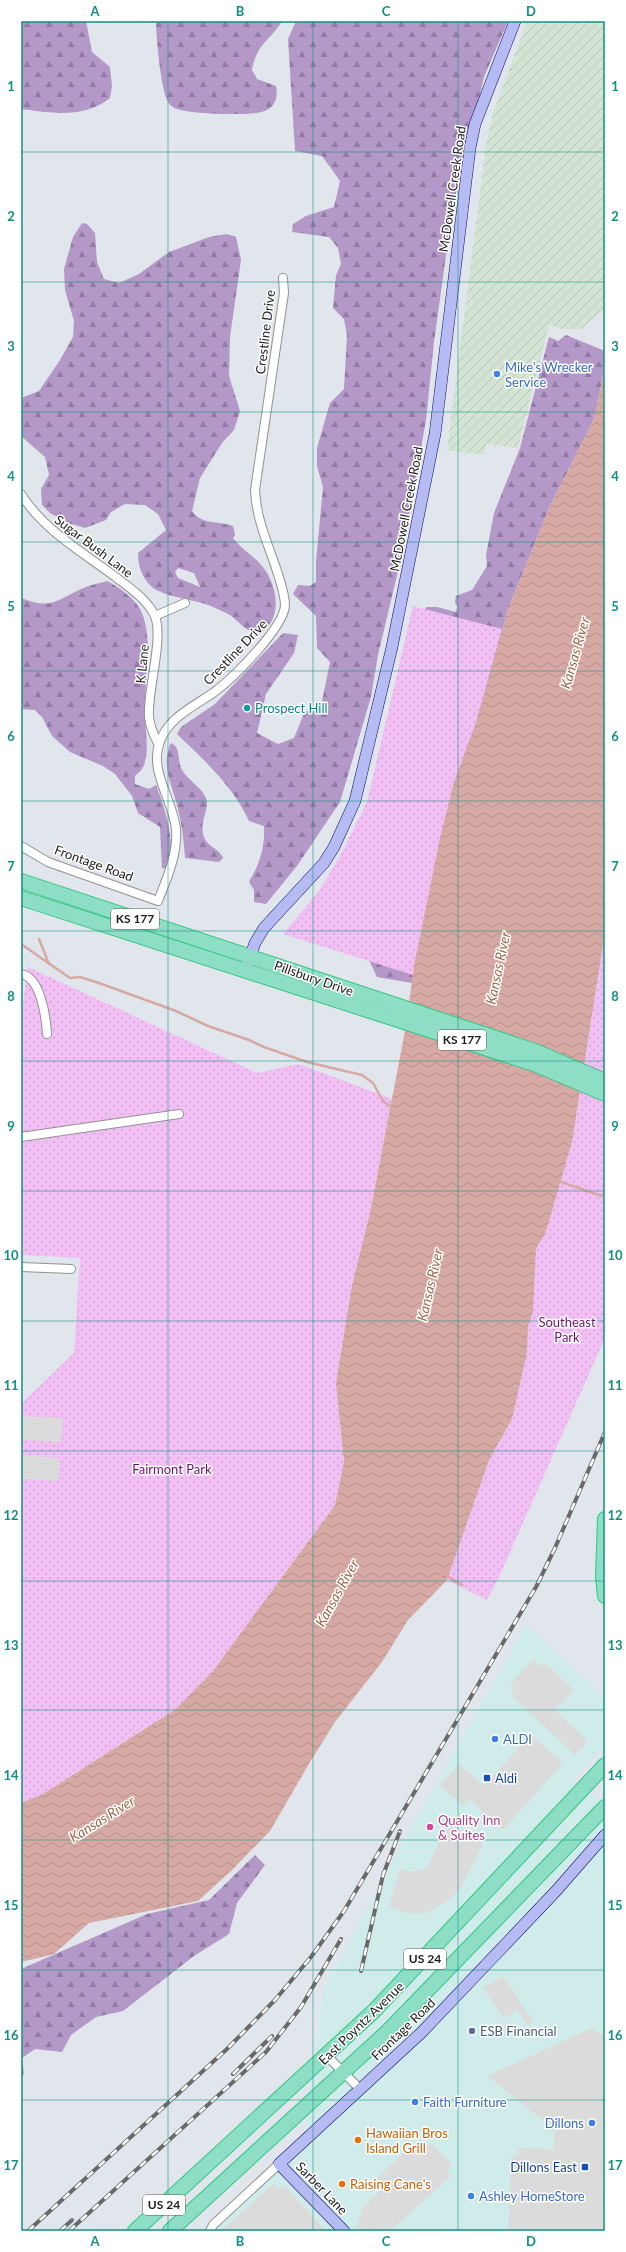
<svg xmlns="http://www.w3.org/2000/svg" width="626" height="2252" font-family="Lato,sans-serif">
<style>
.commercial{fill:#d0ecea}
.industrial{fill:url(#industrial-furrows)}
.forest{fill:url(#forest-firs);fill-rule:evenodd}
.park{fill:url(#park-dots)}
.parking{fill:#dbdbdb}
.water{fill:url(#water-waves)}
.lines{fill:none;stroke-linecap:round;stroke-linejoin:round}
.stream{stroke:#d7a9a4;stroke-width:2.5}
.street-casing{stroke:#929292;stroke-width:10}
.secondary-casing{stroke:#0c0d67;stroke-width:12}
.highway-casing{stroke:#30c781;stroke-width:16}
.street{stroke:#fff;stroke-width:8}
.secondary{stroke:#b7bbf4;stroke-width:11}
.highway{stroke:#8ddec5;stroke-width:14}
.rail-casing{stroke:#696969;stroke-width:4}
.rail{stroke:#fff;stroke-width:2.5;stroke-dasharray:8;stroke-linecap:butt}
.grid{fill:none;stroke:#119081;stroke-width:1;stroke-opacity:0.55}
.shop-dot{fill:#3f7fe0;stroke:#fff;stroke-width:1.5}
.culture-dot{fill:#0f9aa8;stroke:#fff;stroke-width:1.5}
.transit-dot{fill:#1a4fb4;stroke:#fff;stroke-width:1.5}
.hotel-dot{fill:#d1479c;stroke:#fff;stroke-width:1.5}
.service-dot{fill:#5c6f8a;stroke:#fff;stroke-width:1.5}
.food-dot{fill:#e8710a;stroke:#fff;stroke-width:1.5}
.labels{text-anchor:middle;stroke-width:3;stroke-linejoin:round;paint-order:stroke}
.shield{fill:#fff;stroke:#5f5f5f;stroke-width:1}
.shield-label{font-size:12px;font-weight:bold;fill:#1b1b1b}
.street-label{font-size:13px;fill:#1b1b1b;stroke:#fff}
.shop-label{font-size:13px;fill:#366cbe;stroke:#fff;text-anchor:start}
.culture-label{font-size:13px;fill:#0d838f;stroke:#fff;text-anchor:start}
.park-label{font-size:13px;fill:#6b136f;stroke:#fff}
.transit-label{font-size:13px;fill:#164399;stroke:#fff;text-anchor:start}
.hotel-label{font-size:13px;fill:#b23c85;stroke:#fff;text-anchor:start}
.service-label{font-size:13px;fill:#4e5e75;stroke:#fff;text-anchor:start}
.food-label{font-size:13px;fill:#c56008;stroke:#fff;text-anchor:start}
.water-label{font-size:14px;font-style:italic;fill:#9b6a4c;stroke:#fff}
.neatline{fill:none;stroke:#119081;stroke-width:1.5}
.grid-label{font-size:13px;text-anchor:middle;font-weight:bold;fill:#119081}
</style>
<defs>
<pattern id="industrial-furrows" width="10" height="10" patternUnits="userSpaceOnUse"><rect width="10" height="10" fill="#d3e4d4"/><path d="M-1 1l2-2M0 10L10 0M9 11l2-2" fill="none" stroke="#b5c3b5"/></pattern>
<pattern id="forest-firs" width="22" height="20" patternUnits="userSpaceOnUse"><rect width="22" height="20" fill="#b498c8"/><path d="M5 1l3.5 6h-7zM16 11l3.5 6h-7z" fill="#927ba2"/></pattern>
<pattern id="park-dots" width="8" height="8" patternUnits="userSpaceOnUse"><rect width="8" height="8" fill="#f2bff4"/><path d="M2 2h.1M6 6h.1" fill="none" stroke="#cfa4d1" stroke-width="1.8" stroke-linecap="round"/></pattern>
<pattern id="water-waves" width="16" height="10" patternUnits="userSpaceOnUse"><rect width="16" height="10" fill="#d7a9a4"/><path d="M0 5q4-4 8 0t8 0" fill="none" stroke="#b8918d"/></pattern>
</defs>
<rect width="100%" height="100%" fill="#e1e6ec"/>
<path class="commercial" d="M526,1625L605,1698V1746L571,1781L605,1803V2231H202L304,2136L323,1990L397,1852Z"/>
<path class="industrial" d="M527,21H605V291L603,310L581,329H561L549,325L518,448L486,444L485,455L447,450L486,145L493,113Z"/>
<g class="forest">
<path d="M21,21H86L92,52L110,67L112,86L110,98C84,119 52,113 21,109Z"/>
<path d="M156,21H282C271,40 256,44 252,70L257,79L276,86C278,96 276,105 267,110C256,117 190,114 177,109C174,108 169,105 168,102C161,90 156,37 156,21Z"/>
<path d="M296,21H508L484,77L453,205L434,342L426,420L403,550L378,655L371,697L340,802L297,866L266,904L254,902V890L249,882C260,863 265,848 264,826L249,821C233,786 204,760 177,734L181,727L215,704L283,633L298,635L294,653L266,694L257,733L278,744L294,738L305,711H320L330,662L317,648L316,616L293,594L298,585L310,586L316,582V561L323,487L317,466V448L330,403L344,389L347,335L344,319L333,308L336,275L341,264L338,248L329,237L292,232L293,224L306,216L334,207L340,181L322,156L295,151L288,39Z"/>
<path d="M82,223L87,224L95,233L97,262L104,279L119,283L139,274L169,252L209,237L227,234L236,237L241,260L230,337L229,376L240,411L234,430L222,443L200,478L192,511C203,526 218,520 233,526L235,534L233,538C242,550 253,555 262,566C278,585 284,621 258,634C247,632 239,622 230,615C225,612 219,610 213,607C196,599 166,598 152,587C142,578 138,566 138,553L166,530L158,514L145,505L125,504L111,512L106,520L85,528L68,523L50,513L42,505L41,489L49,475L45,457L21,436V398L39,391L60,360L73,337L74,321L65,290L64,269L73,237ZM178,568L194,573L200,587L178,578L175,572Z"/>
<path d="M566,335L605,351V367L594,419L550,506L508,609L414,966L412,983L377,977L363,947L365,819L426,607H437L456,612L457,607L455,602L456,596L472,590L487,566L486,555L494,513L520,448L549,337L558,341Z"/>
<path d="M107,581C119,587 137,600 142,613C154,645 144,680 145,713C145,726 149,750 145,761C144,768 140,772 135,776V784L149,789L156,785C164,804 179,851 166,869L162,868L160,827L138,813L132,796L115,774L103,766L70,752L52,736L42,717L35,710L21,709V598C50,609 54,602 79,590C88,585 98,584 107,581Z"/>
<path d="M171,743C180,747 178,757 180,765C184,780 204,786 207,802C208,812 197,827 206,841C211,848 219,849 223,858L219,862L185,858C184,842 182,825 178,809C173,786 160,766 171,743Z"/>
<path d="M255,1855L265,1865L237,1903L229,1934L194,1956L123,2011L96,2017L71,2035L62,2052L35,2049L22,2058L24,2074L21,2079V1969L147,1914L209,1900Z"/>
</g>
<g class="park">
<path d="M413,606L502,629L476,723L454,783L413,975L283,934L319,891L341,854L367,802Z"/>
<path d="M605,932V1338L499,1577L487,1600L447,1580L489,1460L512,1419L527,1353L528,1327L533,1311L536,1249L546,1232L572,1142Z"/>
<path d="M28,967L257,1073L299,1064L392,1099L370,1213L352,1285L336,1383L344,1462L335,1505L213,1671L176,1709L43,1794L21,1803V1404L74,1353L80,1258L21,1255V1020Z"/>
</g>
<g class="parking">
<path d="M21,1416L63,1418L61,1442L21,1440Z"/>
<path d="M21,1455L60,1458L58,1481L21,1479Z"/>
<path d="M533,1660L541,1667L545,1663L574,1690L555,1710L588,1741L575,1755L510,1694L515,1688L510,1684Z"/>
<path d="M531,1735L563,1763L503,1830L469,1799L463,1806L440,1786L459,1764L484,1786Z"/>
<path d="M448,1824L484,1842L460,1889L448,1901L426,1913H406L389,1906L400,1869L411,1872L427,1868Z"/>
<path d="M503,1976L533,2021L528,2026L517,2009L504,2019L483,1988Z"/>
<path d="M592,2028L605,2037V2231H508L511,2158L518,2155V2148L553,2149L555,2130L487,2076Z"/>
<path d="M431,2143L452,2165L447,2170L451,2176L390,2231H362L357,2226L363,2207L383,2187L376,2179L408,2149L427,2147Z"/>
<path d="M274,2183L280,2190L285,2186L326,2231H221Z"/>
</g>
<path class="water" d="M605,367V932L572,1142L546,1232L536,1249L533,1311L528,1327L527,1353L512,1419L489,1460L447,1580L408,1620L382,1662L335,1722L310,1762L270,1831L232,1870L198,1901L89,1923L54,1954L21,1962V1803L43,1794L176,1709L213,1671L335,1505L344,1462L336,1383L352,1285L370,1213L406,1026L414,966L440,838L454,783L476,723L508,609L550,506L594,419Z"/>
<g class="lines">
<g class="stream">
<path d="M39,939L49,964"/>
<path d="M21,944L70,978L80,977L99,983L176,1011L208,1026L249,1040L264,1047L307,1062L362,1075L373,1083L383,1101L392,1108"/>
<path d="M558,1181L605,1197"/>
<path d="M447,1576L462,1585"/>
</g>
<g class="street-casing">
<g id="street">
<path d="M21,494C43,530 84,553 117,578C130,588 146,599 154,614C165,635 147,691 149,717C150,727 154,736 159,745"/>
<path d="M155,616L185,603"/>
<path d="M21,846L48,862L158,901C167,878 178,854 176,829C173,800 150,773 159,744C168,716 196,706 217,690C235,676 283,628 285,606C285,593 280,581 276,568C267,542 256,517 255,490L284,293L283,278"/>
<path d="M21,974C41,977 46,1018 47,1034"/>
<path d="M21,1137L179,1114"/>
<path d="M21,1267L71,1269"/>
<path d="M327,2056L360,2089"/>
<path d="M210,2231L213,2225L279,2164"/>
</g>
</g>
<g class="secondary-casing">
<g id="secondary">
<path d="M245,971L255,943L264,928L324,863L334,847L355,801L392,647L435,434L470,148L475,124L515,21"/>
<path d="M344,2231L279,2164L422,2032L556,1891L605,1835"/>
</g>
</g>
<g class="highway-casing">
<g id="highway">
<path d="M21,881L535,1051L605,1081"/>
<path d="M21,898L537,1065L605,1094"/>
<path d="M605,1519L603,1577L605,1596"/>
<path d="M135,2231L374,2011L605,1765"/>
<path d="M170,2231L387,2032L605,1807"/>
</g>
</g>
<use href="#street" class="street"/>
<use href="#secondary" class="secondary"/>
<use href="#highway" class="highway"/>
<g class="rail-casing">
<g id="rail">
<path d="M361,1971L383,1875L400,1831"/>
<path d="M233,2074L272,2036"/>
<path d="M28,2231L227,2049L275,2000L311,1957L344,1911L536,1587L555,1548L605,1432"/>
<path d="M60,2231L72,2220"/>
<path d="M69,2231L266,2052L301,2007L341,1939"/>
</g>
</g>
<use href="#rail" class="rail"/>
</g>
<path class="grid" d="M168,21V2231M313,21V2231M458,21V2231M21,152H605M21,282H605M21,412H605M21,542H605M21,671H605M21,801H605M21,931H605M21,1061H605M21,1191H605M21,1321H605M21,1451H605M21,1581H605M21,1710H605M21,1840H605M21,1970H605M21,2100H605"/>
<g class="shop-dot">
<circle cx="497" cy="374" r="4"/>
<circle cx="495" cy="1739" r="4"/>
<circle cx="415" cy="2102" r="4"/>
<circle cx="592" cy="2123" r="4"/>
<circle cx="471" cy="2196" r="4"/>
</g>
<circle class="culture-dot" cx="247" cy="708" r="4"/>
<g class="transit-dot">
<rect x="483" y="1774" width="8" height="8" rx="2"/>
<rect x="581" y="2163" width="8" height="8" rx="2"/>
</g>
<circle class="hotel-dot" cx="430" cy="1827" r="4"/>
<circle class="service-dot" cx="472" cy="2031" r="4"/>
<g class="food-dot">
<circle cx="358" cy="2140" r="4"/>
<circle cx="342" cy="2184" r="4"/>
</g>
<g class="labels">
<g class="shield">
<rect x="111" y="909" width="48" height="20" rx="3"/>
<rect x="438" y="1030" width="48" height="20" rx="3"/>
<rect x="404" y="1949" width="42" height="20" rx="3"/>
<rect x="143" y="2195" width="42" height="20" rx="3"/>
</g>
<g class="shield-label">
<text x="135" y="923">KS 177</text>
<text x="462" y="1044">KS 177</text>
<text x="425" y="1963">US 24</text>
<text x="164" y="2209">US 24</text>
</g>
<g class="street-label">
<text transform="translate(452 189) rotate(-82)" y="5">McDowell Creek Road</text>
<text transform="translate(265 332) rotate(-83)" y="5">Crestline Drive</text>
<text transform="translate(406 509) rotate(-79)" y="5">McDowell Creek Road</text>
<text transform="translate(94 546) rotate(37)" y="5">Sugar Bush Lane</text>
<text transform="translate(235 652) rotate(-46)" y="5">Crestline Drive</text>
<text transform="translate(142 664) rotate(-84)" y="5">K Lane</text>
<text transform="translate(94 863) rotate(20)" y="5">Frontage Road</text>
<text transform="translate(314 978) rotate(19)" y="5">Pillsbury Drive</text>
<text transform="translate(361 2023) rotate(-44)" y="5">East Poyntz Avenue</text>
<text transform="translate(403 2029) rotate(-44)" y="5">Frontage Road</text>
<text transform="translate(322 2188) rotate(46)" y="5">Sarber Lane</text>
</g>
<g class="shop-label">
<text x="505" y="372">Mike's Wrecker<tspan x="505" dy="15">Service</tspan></text>
<text x="503" y="1744">ALDI</text>
<text x="423" y="2107">Faith Furniture</text>
<text x="584" y="2128" text-anchor="end">Dillons</text>
<text x="479" y="2201">Ashley HomeStore</text>
</g>
<g class="culture-label">
<text x="255" y="713">Prospect Hill</text>
</g>
<g class="park-label">
<text x="567" y="1327">Southeast<tspan x="567" dy="15">Park</tspan></text>
<text x="172" y="1474">Fairmont Park</text>
</g>
<g class="transit-label">
<text x="495" y="1783">Aldi</text>
<text x="577" y="2172" text-anchor="end">Dillons East</text>
</g>
<g class="hotel-label">
<text x="438" y="1825">Quality Inn<tspan x="438" dy="15">&amp; Suites</tspan></text>
</g>
<g class="service-label">
<text x="480" y="2036">ESB Financial</text>
</g>
<g class="food-label">
<text x="366" y="2138">Hawaiian Bros<tspan x="366" dy="15">Island Grill</tspan></text>
<text x="350" y="2189">Raising Cane's</text>
</g>
<g class="water-label">
<text transform="translate(575 653) rotate(-74)" y="5">Kansas River</text>
<text transform="translate(498 968) rotate(-78)" y="5">Kansas River</text>
<text transform="translate(430 1285) rotate(-77)" y="5">Kansas River</text>
<text transform="translate(337 1593) rotate(-61)" y="5">Kansas River</text>
<text transform="translate(102 1819) rotate(-32)" y="5">Kansas River</text>
</g>
</g>
<rect width="626" height="2252" fill="none" stroke="#ffffff" stroke-width="44"/>
<rect x="22" y="22" width="582" height="2208" class="neatline"/>
<g class="grid-label">
<text x="95" y="16">A</text>
<text x="240" y="16">B</text>
<text x="386" y="16">C</text>
<text x="531" y="16">D</text>
<text x="11" y="91">1</text>
<text x="615" y="91">1</text>
<text x="11" y="221">2</text>
<text x="615" y="221">2</text>
<text x="11" y="351">3</text>
<text x="615" y="351">3</text>
<text x="11" y="481">4</text>
<text x="615" y="481">4</text>
<text x="11" y="611">5</text>
<text x="615" y="611">5</text>
<text x="11" y="741">6</text>
<text x="615" y="741">6</text>
<text x="11" y="871">7</text>
<text x="615" y="871">7</text>
<text x="11" y="1001">8</text>
<text x="615" y="1001">8</text>
<text x="11" y="1131">9</text>
<text x="615" y="1131">9</text>
<text x="11" y="1260">10</text>
<text x="615" y="1260">10</text>
<text x="11" y="1390">11</text>
<text x="615" y="1390">11</text>
<text x="11" y="1520">12</text>
<text x="615" y="1520">12</text>
<text x="11" y="1650">13</text>
<text x="615" y="1650">13</text>
<text x="11" y="1780">14</text>
<text x="615" y="1780">14</text>
<text x="11" y="1910">15</text>
<text x="615" y="1910">15</text>
<text x="11" y="2040">16</text>
<text x="615" y="2040">16</text>
<text x="11" y="2170">17</text>
<text x="615" y="2170">17</text>
<text x="95" y="2246">A</text>
<text x="240" y="2246">B</text>
<text x="386" y="2246">C</text>
<text x="531" y="2246">D</text>
</g>
</svg>
